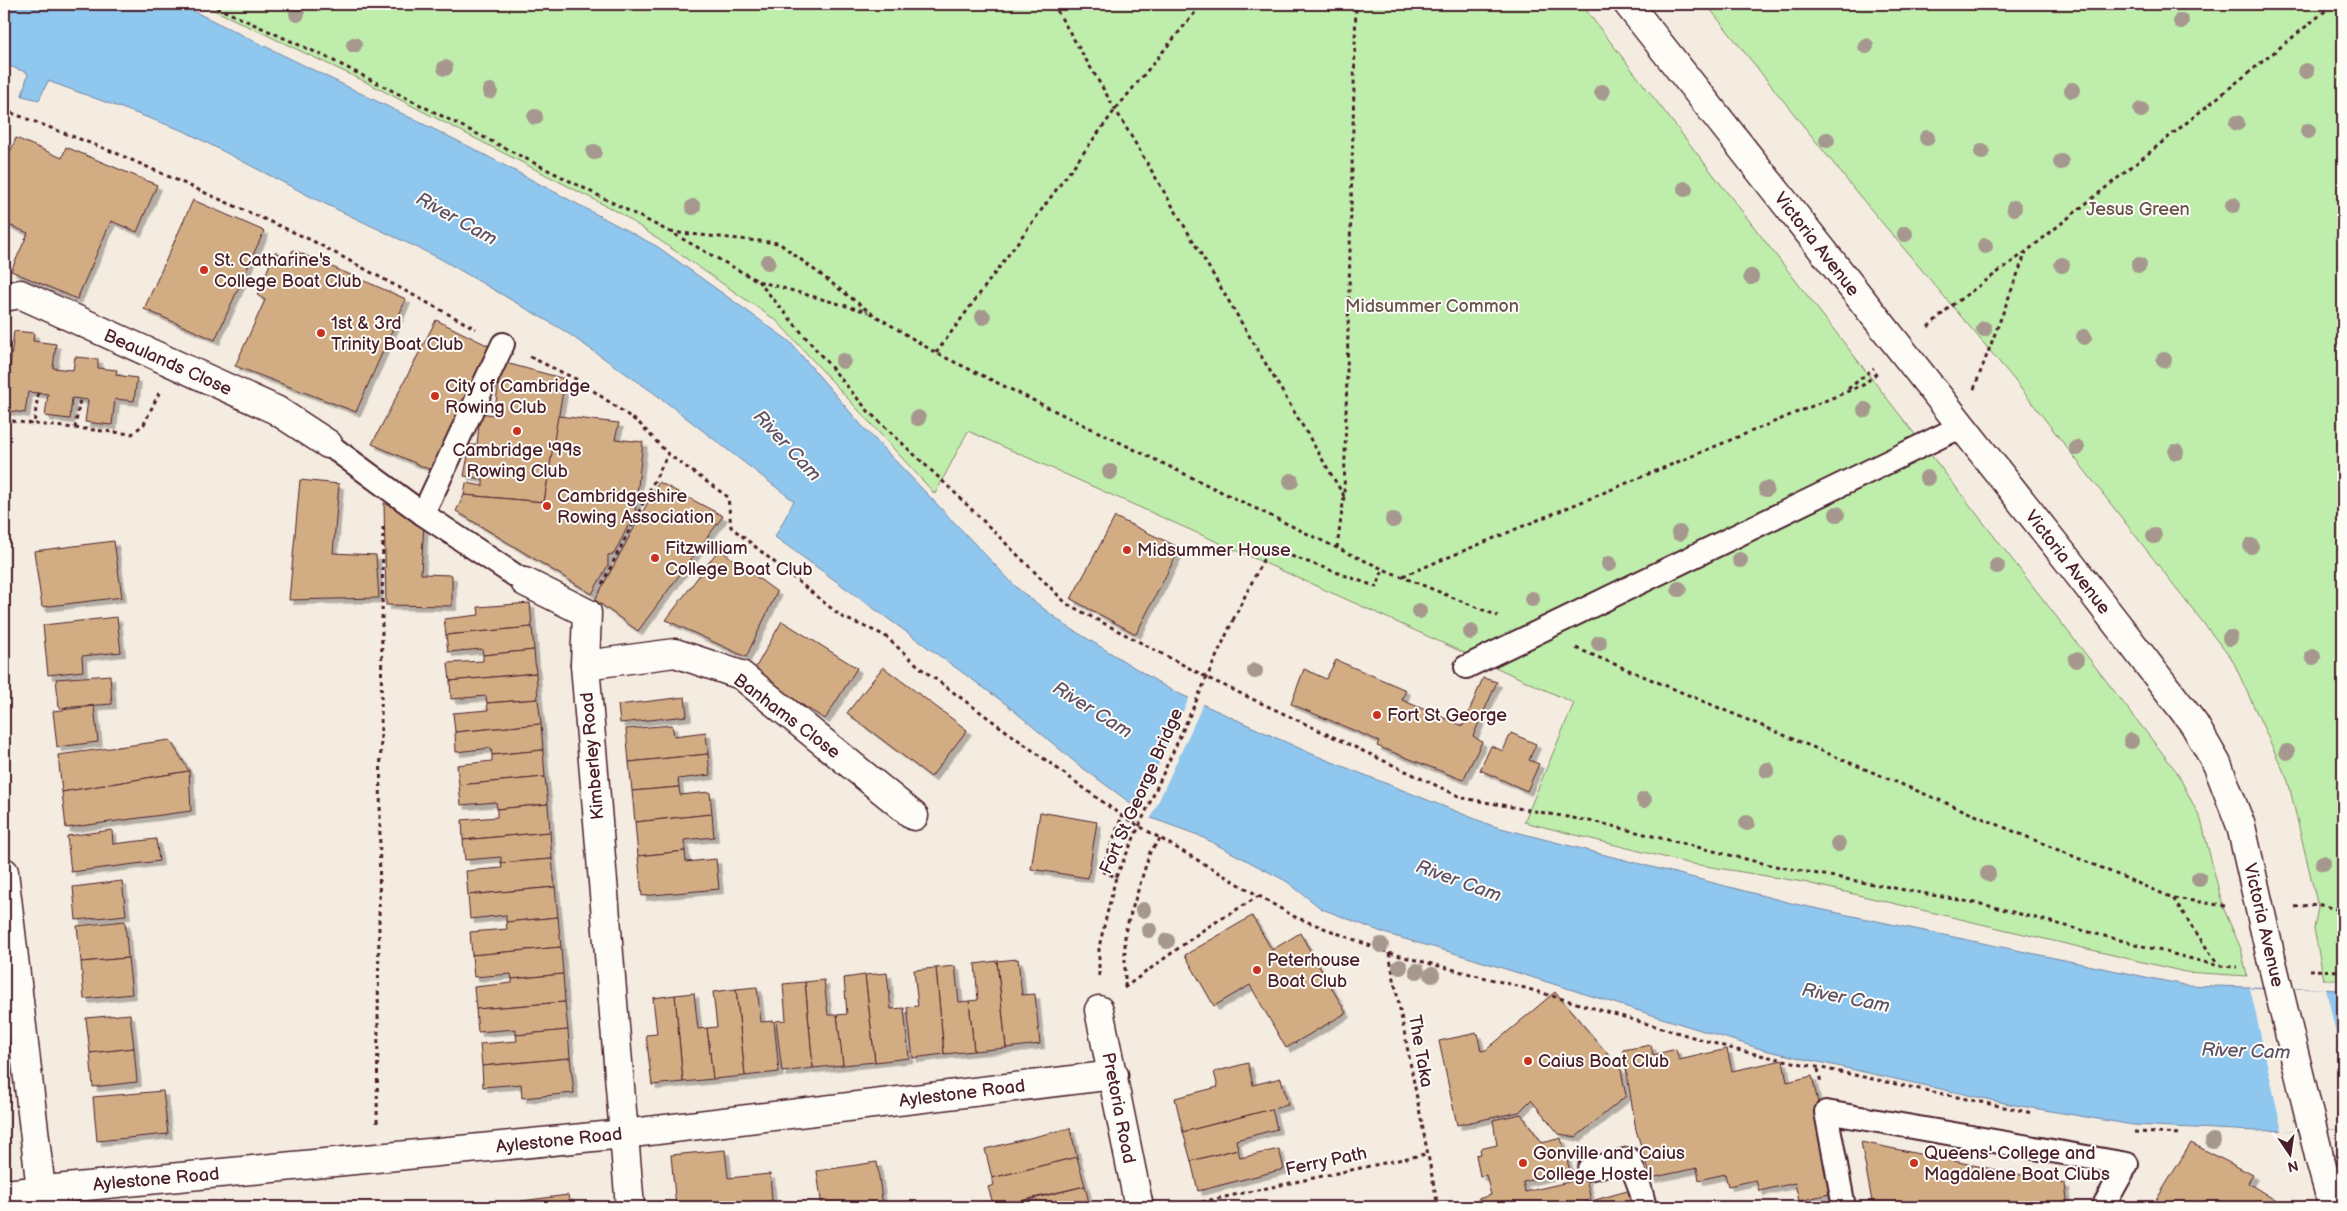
<svg xmlns="http://www.w3.org/2000/svg" width="2347" height="1211" font-family="'Balsamiq Sans',sans-serif">
<style>
.green{fill:#bfeeac;stroke:#84866c}
.water{fill:#90c7ef;stroke:#7484a1}
.pier{fill:#f4ece0}
.building{fill:#d2ad84;stroke:#4a1f2b;filter:url(#shadow)}
.lines{fill:none;stroke-linecap:round;stroke-linejoin:round}
.service-casing{stroke:#4a1f2b;stroke-width:26}
.minor-casing{stroke:#4a1f2b;stroke-width:31}
.tertiary-casing{stroke:#4a1f2b;stroke-width:31}
.path{stroke:#4a1f2b;stroke-width:3;stroke-dasharray:4 4;stroke-linecap:butt}
.service{stroke:#fdfcf7;stroke-width:22}
.minor{stroke:#fdfcf7;stroke-width:28}
.tertiary{stroke:#fdfcf7;stroke-width:28}
.tertiary-bridge-casing{stroke:#4a1f2b;stroke-width:31;stroke-linecap:butt}
.path-bridge{stroke:#4a1f2b;stroke-width:3;stroke-dasharray:4 4;stroke-linecap:butt}
.tertiary-bridge{stroke:#fdfcf7;stroke-width:28}
.tree{fill:#a6988e}
.poi-dot{fill:#c8321e;stroke:#fdfcf7;stroke-width:2}
.labels{text-anchor:middle;stroke-width:4;stroke-linejoin:round;paint-order:stroke}
.park-label{font-size:18px;fill:#67534b;stroke:#fdfcf7}
.street-label{font-size:18px;fill:#4a1f2b;stroke:#fdfcf7}
.poi-label{font-size:18px;fill:#4a1f2b;stroke:#fdfcf7;text-anchor:start}
.water-label{font-size:19px;font-style:italic;fill:#5f5166;stroke:#fdfcf7}
</style>
<defs>
<filter id="shadow"><feDropShadow dx="4.5" dy="4.5" stdDeviation="0" flood-color="#0004"/></filter>
</defs>
<rect width="100%" height="100%" fill="#f4ece0"/>
<filter id="ink" filterUnits="userSpaceOnUse"><feTurbulence type="fractalNoise" baseFrequency=".02" numOctaves="2"/><feDisplacementMap in="SourceGraphic" scale="10" xChannelSelector="R" yChannelSelector="G"/><feConvolveMatrix kernelMatrix="1 2 1 2 8 2 1 2 1" color-interpolation-filters="sRGB"/></filter>
<g filter="url(#ink)">
<g class="green">
<path d="M201,4H1581L2177,772L2201,820L2223,907L2241,949L2247,976L2185,972L1803,882L1687,863L1524,822L1574,703L1359,605L968,431L935,494L777,321L620,213L362,80Z"/>
<path d="M1706,4H2343V980H2324L2314,929L2318,907L2288,781L2233,661L2012,377L1858,194Z"/>
</g>
<path class="water" d="M4,4H179L468,146L658,247L789,341L863,427L1018,589L1065,625L1171,690L1312,754L1493,826L1795,904L2184,985L2343,990V1129L2255,1131L2133,1125L2009,1104L1764,1050L1464,956L1387,934L1322,909L1286,881L1198,835L1151,818L1076,763L1006,704L775,537L794,501L654,393L563,330L439,258L317,200L184,131L48,81L39,100L22,96L28,73L4,64Z"/>
<g class="pier">
<path d="M1190,696L1204,702L1150,820L1137,811Z"/>
<path d="M2250,988L2326,989L2343,1065V1129L2282,1131Z"/>
</g>
<g class="building">
<path d="M16,138L62,158L66,147L157,185L137,232L111,221L77,299L11,271L28,233L4,223V167Z"/>
<path d="M193,200L264,231L215,340L144,309Z"/>
<path d="M293,250L406,299L356,412L235,366L265,300L257,295L275,252L289,258Z"/>
<path d="M436,320L493,348L442,475L372,444Z"/>
<path d="M14,331L34,333L33,341L56,344L53,368L73,370L75,357L98,359V368L117,370L116,375L137,378L134,401L115,399L112,425L85,422L88,400L72,398L70,419L45,416L48,394L28,392L25,413L4,410V366L10,367Z"/>
<path d="M502,362L565,379L544,502L464,495L466,483L483,486V479L464,476L470,445H477L480,413L494,415Z"/>
<path d="M558,416L619,423L615,439L643,442L635,512L614,554L608,555V565L592,594L456,511L464,495L544,502Z"/>
<path d="M300,480L339,484L333,553L376,555L379,598L289,600Z"/>
<path d="M659,482L723,516L638,631L595,600Z"/>
<path d="M384,503L424,523L421,574L452,575V606L386,605Z"/>
<path d="M1115,517L1180,548L1136,634L1071,599Z"/>
<path d="M114,541L122,597L42,607L34,551Z"/>
<path d="M719,549L777,592L746,657L666,620Z"/>
<path d="M530,603L532,627L446,635L444,619L479,615L478,607Z"/>
<path d="M117,617L121,652L82,656L83,671L48,675L43,625Z"/>
<path d="M782,621L857,668L825,719L752,674Z"/>
<path d="M532,627L534,650L483,655L482,649L448,652L446,635Z"/>
<path d="M534,650L536,673L450,681L448,663L483,661V655Z"/>
<path d="M1336,660L1406,690L1402,700L1463,726L1483,678L1497,682L1473,736L1482,742L1463,780L1377,746L1379,741L1291,704L1304,669L1326,679Z"/>
<path d="M883,667L967,730L931,777L847,713Z"/>
<path d="M536,673L538,699L487,703L486,696L451,699L450,681Z"/>
<path d="M110,675L112,704L59,708L56,679Z"/>
<path d="M685,697L687,716L620,723L618,705Z"/>
<path d="M538,699L541,724L455,732L453,713L488,710L487,703Z"/>
<path d="M94,706L98,742L57,747L53,711Z"/>
<path d="M541,724L543,750L492,755L491,748L456,752L455,732Z"/>
<path d="M672,725L674,736L706,732L708,754L629,762L626,729Z"/>
<path d="M1511,733L1536,744L1529,760L1539,764L1527,791L1480,770L1491,746L1503,751Z"/>
<path d="M170,740L189,771L62,792L58,755Z"/>
<path d="M543,750L545,777L459,785L457,765L492,761V755Z"/>
<path d="M708,754L710,775L678,779L679,787L632,791L629,762Z"/>
<path d="M189,771L191,811L66,828L62,792Z"/>
<path d="M545,777L548,804L497,809L496,802L461,805L459,785Z"/>
<path d="M679,787L680,795L710,792L712,814L635,822L632,791Z"/>
<path d="M548,804L550,832L463,840L462,820L497,817V809Z"/>
<path d="M1040,812L1097,822L1088,878L1031,869Z"/>
<path d="M712,814L714,837L684,840L685,851L638,856L635,822Z"/>
<path d="M112,830L113,844L156,839L159,861L71,872L67,836Z"/>
<path d="M550,832L552,859L501,863V857L465,860L463,840Z"/>
<path d="M685,851L686,862L716,859L719,889L642,896L638,856Z"/>
<path d="M552,859L555,887L468,895L466,871L502,868L501,863Z"/>
<path d="M122,881L126,915L76,920L73,887Z"/>
<path d="M555,887L558,917L506,922V915L470,919L468,895Z"/>
<path d="M1252,916L1272,950L1300,933L1346,1013L1286,1048L1250,985L1214,1006L1185,955Z"/>
<path d="M558,917L561,947L472,955L470,932L507,929L506,922Z"/>
<path d="M125,921L128,958L81,962L77,926Z"/>
<path d="M561,947L563,974L512,979L511,974L474,977L472,955Z"/>
<path d="M128,958L132,994L84,999L81,962Z"/>
<path d="M1018,959L1022,995L1035,994L1040,1044L1006,1048L997,961Z"/>
<path d="M997,961L1006,1048L974,1051L969,1001L978,1000L975,964Z"/>
<path d="M955,966L959,1002L969,1001L974,1051L944,1054L936,968Z"/>
<path d="M936,968L944,1054L913,1058L907,1007L918,1006L914,970Z"/>
<path d="M887,973L891,1009L904,1008L909,1058L875,1062L865,975Z"/>
<path d="M563,974L565,1002L476,1009L474,987L512,983V979Z"/>
<path d="M865,975L875,1062L843,1065L837,1015L847,1014L844,978Z"/>
<path d="M824,980L828,1015H837L843,1065L813,1068L805,982Z"/>
<path d="M805,982L813,1068L782,1072L776,1021L786,1020L783,984Z"/>
<path d="M757,987L761,1022L774,1021L779,1072L745,1076L736,989Z"/>
<path d="M736,989L745,1076L713,1079L707,1028L717,1027L713,992Z"/>
<path d="M1555,992L1621,1070L1626,1096L1576,1137L1559,1134L1531,1100L1519,1112L1457,1125L1439,1041L1477,1033L1481,1051L1486,1050Z"/>
<path d="M694,993L698,1029L707,1028L713,1079L683,1082L675,995Z"/>
<path d="M675,995L683,1082L652,1085L646,1035L657,1034L653,998Z"/>
<path d="M565,1002L568,1030L516,1035V1029L478,1032L476,1009Z"/>
<path d="M130,1014L134,1048L90,1053L86,1018Z"/>
<path d="M568,1030L570,1058L482,1066L480,1044L517,1041L516,1035Z"/>
<path d="M1651,1045L1653,1055L1676,1049L1679,1060L1727,1049L1732,1071L1783,1060L1787,1082L1812,1076L1838,1192L1799,1201L1795,1183L1759,1191L1756,1180L1728,1186L1725,1174L1699,1180L1697,1168L1651,1178L1636,1130L1623,1050Z"/>
<path d="M134,1048L137,1082L93,1087L90,1053Z"/>
<path d="M570,1058L574,1093L522,1098L521,1084L483,1087L482,1066Z"/>
<path d="M1248,1063L1253,1085L1281,1078L1288,1105L1183,1132L1175,1098L1218,1087L1214,1072Z"/>
<path d="M163,1091L168,1134L97,1141L93,1097Z"/>
<path d="M1272,1109L1277,1129L1236,1140L1238,1149L1191,1161L1183,1132Z"/>
<path d="M1521,1114L1542,1143L1561,1138L1570,1171L1523,1182L1525,1192L1586,1178L1591,1201L1566,1207H1480L1478,1199L1491,1195L1486,1175L1480,1176L1476,1155L1481,1154L1480,1149L1497,1145L1493,1120Z"/>
<path d="M1070,1128L1077,1157L992,1178L985,1149Z"/>
<path d="M1861,1142L2065,1184L2068,1207H1873Z"/>
<path d="M2191,1143L2253,1175L2248,1183L2286,1207H2152Z"/>
<path d="M1238,1149L1240,1158L1279,1149L1284,1169L1198,1191L1191,1161Z"/>
<path d="M725,1150L728,1178L770,1174L772,1201L731,1204V1207H676L671,1155Z"/>
<path d="M1077,1157L1085,1186L994,1207L988,1187L994,1185L992,1178Z"/>
<path d="M877,1162L883,1207H822L817,1171Z"/>
<path d="M1085,1186L1090,1207H1000Z"/>
<path d="M1631,1190L1635,1207H1597L1595,1200Z"/>
<path d="M568,1195L570,1207H521V1201Z"/>
</g>
<g class="lines">
<g class="service-casing">
<g id="service">
<path d="M328,444L423,514L525,582"/>
<path d="M423,514L503,344"/>
<path d="M1466,667L1960,427"/>
<path d="M1589,1169L1629,1159L1640,1188L1645,1207"/>
<path d="M1844,1207L1826,1112L2127,1164L2103,1207"/>
</g>
</g>
<g class="minor-casing">
<g id="minor">
<path d="M4,297L20,294L276,410L328,444"/>
<path d="M525,582L587,613L585,665L630,1207"/>
<path d="M585,665L675,653L741,675L914,816"/>
<path d="M4,872L43,1207"/>
<path d="M1099,1010L1139,1207"/>
<path d="M4,1194L624,1134L1114,1075"/>
</g>
</g>
<g class="tertiary-casing">
<g id="tertiary">
<path d="M1628,4L2066,558L2194,724L2217,764L2241,826L2271,958"/>
<path d="M2320,1160L2333,1207"/>
</g>
</g>
<g class="path">
<path d="M209,4L326,57L670,232L758,281L868,312"/>
<path d="M1053,4L1344,496"/>
<path d="M4,110L116,153L311,240L476,329"/>
<path d="M670,232L779,243L871,313L936,353L1337,548L1383,569L1498,616"/>
<path d="M758,281L869,412L952,490L1067,604L1212,680L1463,798L1600,823L1770,865L1986,905L2219,966L2237,967"/>
<path d="M1928,327L1951,306L2027,251L2334,4"/>
<path d="M936,353L1115,110L1202,4"/>
<path d="M530,357L578,380L639,423L668,454L728,497L731,527L842,617L884,635L923,670L1122,816L1295,917L1389,953L1525,988L1737,1050L2032,1113"/>
<path d="M1848,389L1874,368"/>
<path d="M1974,389L2026,252"/>
<path d="M38,393L34,424L75,428L80,399"/>
<path d="M4,420L34,424"/>
<path d="M75,428L132,434L144,424L159,393"/>
<path d="M1337,548L1344,496L1356,4"/>
<path d="M1403,576L1863,385L1877,373"/>
<path d="M602,584L668,454"/>
<path d="M1233,620L1269,548L1377,587L1383,569"/>
<path d="M1576,648L2173,898L2218,965"/>
<path d="M2174,898L2225,906"/>
<path d="M2295,907L2317,904L2343,911"/>
<path d="M1389,953L1438,1207"/>
<path d="M2309,970L2343,971"/>
<path d="M1099,976V947L1116,877L1101,871L1122,816"/>
<path d="M1125,987V932L1150,852L1160,839"/>
<path d="M1124,988L1206,928L1259,896"/>
<path d="M1818,1069L1821,1083"/>
<path d="M377,1123L383,525"/>
<path d="M2134,1132L2181,1134"/>
<path d="M1178,1207L1426,1154"/>
</g>
<use href="#service" class="service"/>
<use href="#minor" class="minor"/>
<use href="#tertiary" class="tertiary"/>
<g class="tertiary-bridge-casing">
<path id="tertiary-bridge" d="M2271,958L2320,1160"/>
</g>
<path class="path-bridge" d="M1116,877L1233,620"/>
<use href="#tertiary-bridge" class="tertiary-bridge"/>
</g>
<g class="tree">
<circle cx="297" cy="14" r="8"/>
<circle cx="2181" cy="21" r="8"/>
<circle cx="354" cy="45" r="8"/>
<circle cx="1866" cy="46" r="8"/>
<circle cx="445" cy="68" r="8"/>
<circle cx="2306" cy="71" r="8"/>
<circle cx="2072" cy="90" r="8"/>
<circle cx="490" cy="91" r="8"/>
<circle cx="1602" cy="92" r="8"/>
<circle cx="2141" cy="110" r="8"/>
<circle cx="535" cy="117" r="8"/>
<circle cx="2237" cy="123" r="8"/>
<circle cx="2308" cy="131" r="8"/>
<circle cx="1927" cy="138" r="8"/>
<circle cx="1827" cy="140" r="8"/>
<circle cx="594" cy="152" r="8"/>
<circle cx="1982" cy="152" r="8"/>
<circle cx="2061" cy="162" r="8"/>
<circle cx="1685" cy="189" r="8"/>
<circle cx="2233" cy="205" r="8"/>
<circle cx="693" cy="207" r="8"/>
<circle cx="2014" cy="208" r="8"/>
<circle cx="1905" cy="234" r="8"/>
<circle cx="1985" cy="246" r="8"/>
<circle cx="768" cy="262" r="8"/>
<circle cx="2062" cy="265" r="8"/>
<circle cx="2139" cy="265" r="8"/>
<circle cx="1751" cy="277" r="8"/>
<circle cx="983" cy="317" r="8"/>
<circle cx="1984" cy="329" r="8"/>
<circle cx="2084" cy="337" r="8"/>
<circle cx="2164" cy="360" r="8"/>
<circle cx="843" cy="361" r="8"/>
<circle cx="1865" cy="410" r="8"/>
<circle cx="918" cy="418" r="8"/>
<circle cx="2077" cy="448" r="8"/>
<circle cx="2176" cy="452" r="8"/>
<circle cx="1110" cy="472" r="8"/>
<circle cx="1927" cy="478" r="8"/>
<circle cx="1291" cy="481" r="8"/>
<circle cx="1766" cy="489" r="8"/>
<circle cx="1837" cy="514" r="8"/>
<circle cx="1393" cy="520" r="8"/>
<circle cx="1679" cy="533" r="8"/>
<circle cx="2154" cy="536" r="8"/>
<circle cx="2251" cy="546" r="8"/>
<circle cx="1740" cy="560" r="8"/>
<circle cx="1609" cy="564" r="8"/>
<circle cx="1997" cy="566" r="8"/>
<circle cx="1679" cy="589" r="8"/>
<circle cx="1532" cy="599" r="8"/>
<circle cx="1419" cy="611" r="8"/>
<circle cx="1471" cy="632" r="8"/>
<circle cx="2230" cy="638" r="8"/>
<circle cx="1599" cy="643" r="8"/>
<circle cx="2313" cy="657" r="8"/>
<circle cx="2076" cy="660" r="8"/>
<circle cx="1255" cy="671" r="8"/>
<circle cx="2131" cy="741" r="8"/>
<circle cx="2287" cy="752" r="8"/>
<circle cx="1767" cy="770" r="8"/>
<circle cx="1644" cy="800" r="8"/>
<circle cx="1747" cy="823" r="8"/>
<circle cx="1838" cy="844" r="8"/>
<circle cx="2323" cy="863" r="8"/>
<circle cx="1988" cy="874" r="8"/>
<circle cx="2199" cy="879" r="8"/>
<circle cx="1143" cy="910" r="8"/>
<circle cx="1149" cy="930" r="8"/>
<circle cx="1167" cy="941" r="8"/>
<circle cx="1381" cy="945" r="8"/>
<circle cx="1400" cy="967" r="8"/>
<circle cx="1417" cy="971" r="8"/>
<circle cx="1432" cy="975" r="8"/>
<circle cx="2213" cy="1141" r="8"/>
</g>
</g>
<g class="poi-dot">
<circle cx="204" cy="270" r="5"/>
<circle cx="321" cy="333" r="5"/>
<circle cx="435" cy="396" r="5"/>
<circle cx="517" cy="431" r="5"/>
<circle cx="547" cy="506" r="5"/>
<circle cx="1127" cy="550" r="5"/>
<circle cx="655" cy="558" r="5"/>
<circle cx="1377" cy="715" r="5"/>
<circle cx="1257" cy="970" r="5"/>
<circle cx="1528" cy="1061" r="5"/>
<circle cx="1523" cy="1163" r="5"/>
<circle cx="1914" cy="1163" r="5"/>
</g>
<g class="labels">
<g class="park-label">
<text x="2138" y="215">Jesus Green</text>
<text x="1432" y="312">Midsummer Common</text>
</g>
<g class="street-label">
<text transform="translate(1817 244) rotate(52)" y="6">Victoria Avenue</text>
<text transform="translate(168 362) rotate(24)" y="6">Beaulands Close</text>
<text transform="translate(2068 562) rotate(52)" y="6">Victoria Avenue</text>
<text transform="translate(787 716) rotate(37)" y="6">Banhams Close</text>
<text transform="translate(592 756) rotate(-95)" y="6">Kimberley Road</text>
<text transform="translate(1141 791) rotate(-66)" y="6">Fort St George Bridge</text>
<text transform="translate(2264 925) rotate(77)" y="6">Victoria Avenue</text>
<text transform="translate(1421 1051) rotate(80)" y="6">The Taka</text>
<text transform="translate(962 1093) rotate(-7)" y="6">Aylestone Road</text>
<text transform="translate(1119 1108) rotate(79)" y="6">Pretoria Road</text>
<text transform="translate(559 1140) rotate(-6)" y="6">Aylestone Road</text>
<text transform="translate(1326 1161) rotate(-12)" y="6">Ferry Path</text>
<text transform="translate(156 1179) rotate(-5)" y="6">Aylestone Road</text>
</g>
<g class="poi-label">
<text x="214" y="266">St. Catharine's<tspan x="214" dy="21">College Boat Club</tspan></text>
<text x="331" y="329">1st &amp; 3rd<tspan x="331" dy="21">Trinity Boat Club</tspan></text>
<text x="445" y="392">City of Cambridge<tspan x="445" dy="21">Rowing Club</tspan></text>
<text x="517" y="456" text-anchor="middle">Cambridge '99s<tspan x="517" dy="21">Rowing Club</tspan></text>
<text x="557" y="502">Cambridgeshire<tspan x="557" dy="21">Rowing Association</tspan></text>
<text x="665" y="554">Fitzwilliam<tspan x="665" dy="21">College Boat Club</tspan></text>
<text x="1137" y="556">Midsummer House</text>
<text x="1387" y="721">Fort St George</text>
<text x="1267" y="966">Peterhouse<tspan x="1267" dy="21">Boat Club</tspan></text>
<text x="1538" y="1067">Caius Boat Club</text>
<text x="1533" y="1159">Gonville and Caius<tspan x="1533" dy="21">College Hostel</tspan></text>
<text x="1924" y="1159">Queens' College and<tspan x="1924" dy="21">Magdalene Boat Clubs</tspan></text>
</g>
<g class="water-label">
<text transform="translate(457 218) rotate(29)" y="7">River Cam</text>
<text transform="translate(788 445) rotate(47)" y="7">River Cam</text>
<text transform="translate(1093 709) rotate(32)" y="7">River Cam</text>
<text transform="translate(1459 880) rotate(20)" y="7">River Cam</text>
<text transform="translate(1846 997) rotate(11)" y="7">River Cam</text>
<text transform="translate(2246 1050) rotate(2)" y="7">River Cam</text>
</g>
</g>
<rect width="2347" height="1211" fill="none" stroke="#fdfcf7" stroke-width="20"/>
<rect x="10" y="10" width="2327" height="1191" fill="none" stroke="#4a1f2b" stroke-width="2" filter="url(#ink)"/>
<g transform="translate(2290 1154) rotate(167)" stroke="#fdfcf7" stroke-width="4" paint-order="stroke">
<path d="M0-4L9 19L0 12L-9 19Z" fill="#4a1f2b"/>
<text y="-8" font-size="14" font-weight="bold" text-anchor="middle" fill="#4a1f2b">N</text>
</g>
</svg>
